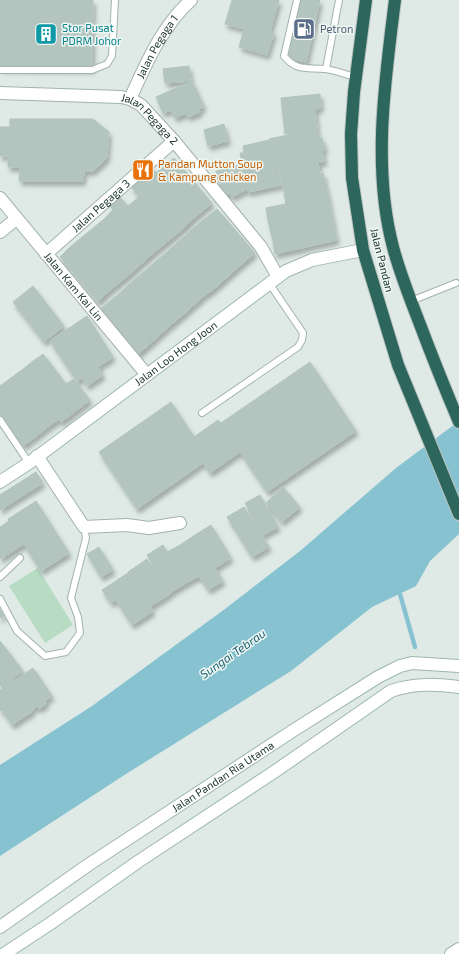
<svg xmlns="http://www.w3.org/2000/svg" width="459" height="954" font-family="'Exo 2',sans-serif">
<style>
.green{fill:#b7dcc3}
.water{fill:#86c2d0}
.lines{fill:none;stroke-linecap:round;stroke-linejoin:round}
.stream{stroke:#86c2d0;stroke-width:4.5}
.building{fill:#b4c5bf;stroke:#b1c4bd;filter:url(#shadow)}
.lane-casing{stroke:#a2b2ad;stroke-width:8}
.street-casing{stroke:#a2b2ad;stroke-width:14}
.secondary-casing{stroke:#9eb6ae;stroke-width:14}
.highway-casing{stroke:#bcc4c2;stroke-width:14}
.lane{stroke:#fff;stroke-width:6}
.street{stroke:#fff;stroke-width:12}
.secondary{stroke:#fff;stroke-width:12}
.highway{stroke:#2c665c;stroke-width:12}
.labels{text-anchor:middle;stroke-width:3;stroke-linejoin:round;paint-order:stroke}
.culture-label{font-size:11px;fill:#0d838f;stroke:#eff7f3;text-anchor:start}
.service-label{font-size:11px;fill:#4e5e75;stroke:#eff7f3;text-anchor:start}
.street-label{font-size:11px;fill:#203a34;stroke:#eff7f3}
.food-label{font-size:11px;fill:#c56008;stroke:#eff7f3;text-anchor:start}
.water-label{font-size:12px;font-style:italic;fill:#1b6275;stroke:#eff7f3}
</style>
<defs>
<filter id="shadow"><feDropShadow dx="2.5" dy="4.5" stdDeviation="2" flood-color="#0004"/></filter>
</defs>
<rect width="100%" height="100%" fill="#dfeae6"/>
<path class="green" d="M38,568L73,625L45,643L9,586Z"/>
<path class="water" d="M459,421V534L430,561L416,586L372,607L291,671L126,774L0,856V765L92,706L225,609L300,551L396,468Z"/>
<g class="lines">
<path class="stream" d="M400,594L415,647"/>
</g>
<g class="building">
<path d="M0,0H93L92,69L0,68Z"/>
<path d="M232,0H279L270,31L274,32L267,55L239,47L244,29L225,24Z"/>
<path d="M301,0H320L306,62L288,58Z"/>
<path d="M189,66L191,81L165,83L163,69Z"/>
<path d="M192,81L204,107L199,109L200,112L188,117L186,113L175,118L171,110L163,113L156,97Z"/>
<path d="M320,94L321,108L315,109L317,128L285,134L281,98Z"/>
<path d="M10,119H93L109,132L107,158L93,171H84L83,181H19L20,167H8V156H0V127H10Z"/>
<path d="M224,124L228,141L208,146L204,130Z"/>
<path d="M317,129L319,139L272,149L269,139Z"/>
<path d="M322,138L325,150L274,161L272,149Z"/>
<path d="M269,140L274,164L276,163L281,185L248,192L240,153H244L243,146Z"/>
<path d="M322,151L325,161L280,171L277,161Z"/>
<path d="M174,158L212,203L194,218L156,173Z"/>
<path d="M318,163L320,173L282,182L280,171Z"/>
<path d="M240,165L243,176L219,183L216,171Z"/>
<path d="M152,168L194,218L184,228L141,177Z"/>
<path d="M323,173L325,183L284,191L282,182Z"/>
<path d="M141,177L184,228L173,237L131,187Z"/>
<path d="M244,177L247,189L232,197L230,193L224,196L219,185Z"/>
<path d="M325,183L328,195L286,204L284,191Z"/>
<path d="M328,195L330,207L268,220L266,208Z"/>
<path d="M120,197L162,246L151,255L110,206Z"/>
<path d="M139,197L173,237L162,246L128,206Z"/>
<path d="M330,207L332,216L270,229L268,220Z"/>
<path d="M217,209L255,253L235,270L197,225Z"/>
<path d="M113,210L151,255L141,264L103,220Z"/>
<path d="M332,216L334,228L273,241L270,229Z"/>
<path d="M103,220L141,264L130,274L92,229Z"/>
<path d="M197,225L235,270L225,279L187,234Z"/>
<path d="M334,228L337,240L275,254L273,241Z"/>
<path d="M92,229L130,274L119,283L81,238Z"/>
<path d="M187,234L225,279L215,288L177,243Z"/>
<path d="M81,238L119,283L108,292L70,247Z"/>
<path d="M177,243L215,288L204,296L167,252Z"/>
<path d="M70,247L108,292L98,302L60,257Z"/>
<path d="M167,252L204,296L194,305L156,261Z"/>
<path d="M156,261L194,305L184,314L146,270Z"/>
<path d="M146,270L184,314L173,323L135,279Z"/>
<path d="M135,279L173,323L163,332L125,288Z"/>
<path d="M33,286L64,326L44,342L13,302Z"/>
<path d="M125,288L163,332L153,341L115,297Z"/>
<path d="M115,297L153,341L136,356L98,311Z"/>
<path d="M87,316L113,357L98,367L103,375L87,386L82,378L77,381L50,341Z"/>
<path d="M43,354L66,384L74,379L90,400L72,414L33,361Z"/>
<path d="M33,361L72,414L61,422L22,370Z"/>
<path d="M310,362L356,431L267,492L240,452L210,473L203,463L137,509L99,452L171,402L194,437L218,420L221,423Z"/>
<path d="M22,370L59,419L44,430L8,380Z"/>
<path d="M8,380L44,430L34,438L0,393V386Z"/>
<path d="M0,393L34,438L23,446L0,414Z"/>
<path d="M36,472L43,483L0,510V495Z"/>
<path d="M283,487L300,507L282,522L266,503Z"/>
<path d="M260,495L278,527L263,535L245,503Z"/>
<path d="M36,501L69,553L41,571L24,544L0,559V527L9,521L8,519Z"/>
<path d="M244,507L269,547L252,557L227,517Z"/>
<path d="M211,525L231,558L215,568L195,535Z"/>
<path d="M195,535L223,581L208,590L180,545Z"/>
<path d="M163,545L186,583L170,593L147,555Z"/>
<path d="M180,545L199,576L186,583L167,552Z"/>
<path d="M99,547L113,570L101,577L87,554Z"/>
<path d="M147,559L170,594L151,606L128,572Z"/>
<path d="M128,573L153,611L132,625L116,600L111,603L102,590Z"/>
<path d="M0,609L4,616L0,618Z"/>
<path d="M0,641L23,671L2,688L0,685Z"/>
<path d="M33,668L52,696L45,701L47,703L39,709L37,706L33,709L14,681Z"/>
<path d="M13,681L33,711L12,725L2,710L0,711V690Z"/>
</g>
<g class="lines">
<g class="lane-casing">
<g id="lane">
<path d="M297,0L284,56C297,72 307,67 325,69C335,70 346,75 356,77"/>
<path d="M326,69L339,0"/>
<path d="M0,70H92L107,64L112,56L115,0"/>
<path d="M411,301L456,283"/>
<path d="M202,413L298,347L302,340L303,333L269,283"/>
<path d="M0,420L29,463"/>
<path d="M0,577L20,558"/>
<path d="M0,599L17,631L45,656L66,652L80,633L78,617L71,598L86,538L84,527"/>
</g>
</g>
<g class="street-casing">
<g id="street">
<path id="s1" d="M0,93L121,97L130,99L141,105L174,141L261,247L278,277"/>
<path id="s2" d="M130,99C146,64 162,26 191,0"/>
<path id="s3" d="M0,198L147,375"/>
<path d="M0,232L16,219"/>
<path id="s4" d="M46,254L174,141"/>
<path d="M37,456L84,527L127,525L149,528L180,523"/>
<path d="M451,954L459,949"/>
</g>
</g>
<g class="secondary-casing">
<g id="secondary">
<path id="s5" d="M0,482L29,463L286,271L312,260L363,250"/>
<path id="s6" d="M0,927L88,865L294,730L378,677L400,666L412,663L459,666"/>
<path d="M4,954L51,923L139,861L274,772L391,691C414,683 435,684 459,687"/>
</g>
</g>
<g class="highway-casing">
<g id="highway">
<path d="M366,0L354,92L351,134L352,178L363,250L398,365L459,514"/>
<path d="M395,0C385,80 372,168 393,247C400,274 411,301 421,327C433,359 446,391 459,422"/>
</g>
</g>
<use href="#lane" class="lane"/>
<use href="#street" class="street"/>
<use href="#secondary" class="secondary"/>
<use href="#highway" class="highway"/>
</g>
<defs>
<g id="fuel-square" transform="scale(1.15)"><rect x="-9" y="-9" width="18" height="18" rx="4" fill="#5c6f8a" stroke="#eff7f3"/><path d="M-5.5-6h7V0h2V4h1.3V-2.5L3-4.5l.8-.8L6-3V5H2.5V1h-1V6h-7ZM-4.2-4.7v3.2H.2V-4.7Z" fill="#fff"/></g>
<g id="building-square" transform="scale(1.15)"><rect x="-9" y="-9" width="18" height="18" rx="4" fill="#0f9aa8" stroke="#eff7f3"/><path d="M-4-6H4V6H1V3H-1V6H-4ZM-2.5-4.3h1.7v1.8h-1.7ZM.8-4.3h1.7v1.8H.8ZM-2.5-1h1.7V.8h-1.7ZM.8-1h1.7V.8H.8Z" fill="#fff"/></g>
<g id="restaurant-square" transform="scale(1.15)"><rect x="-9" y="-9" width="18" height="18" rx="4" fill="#e8710a" stroke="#eff7f3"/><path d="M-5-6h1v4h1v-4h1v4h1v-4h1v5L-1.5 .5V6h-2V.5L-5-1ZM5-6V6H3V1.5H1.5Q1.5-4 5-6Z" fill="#fff"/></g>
</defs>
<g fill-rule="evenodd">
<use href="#fuel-square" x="304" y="29"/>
<use href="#building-square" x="46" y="34"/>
<use href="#restaurant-square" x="143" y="170"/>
</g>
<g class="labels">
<g class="culture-label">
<text x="62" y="32">Stor Pusat<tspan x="62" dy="13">PDRM Johor</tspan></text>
</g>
<g class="service-label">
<text x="320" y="33">Petron</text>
</g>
<g class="street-label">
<text dy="4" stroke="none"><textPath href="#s2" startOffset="59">Jalan Pegaga 1</textPath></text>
<text dy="4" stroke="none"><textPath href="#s1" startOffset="158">Jalan Pegaga 2</textPath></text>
<text dy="4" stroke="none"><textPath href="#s4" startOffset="73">Jalan Pegaga 3</textPath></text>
<text transform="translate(382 260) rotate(76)" y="4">Jalan Pandan</text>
<text dy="4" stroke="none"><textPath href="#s3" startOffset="115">Jalan Kam Kai Lin</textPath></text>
<text dy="4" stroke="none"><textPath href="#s5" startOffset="218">Jalan Loo Hong Joon</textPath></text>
<text dy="4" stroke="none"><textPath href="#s6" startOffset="269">Jalan Pandan Ria Utama</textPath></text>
</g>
<g class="food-label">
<text x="158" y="168">Pandan Mutton Soup<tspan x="158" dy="13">&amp; Kampung chicken</tspan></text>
</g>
<g class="water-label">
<text transform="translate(233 654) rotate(-35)" y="4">Sungai Tebrau</text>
</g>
</g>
</svg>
